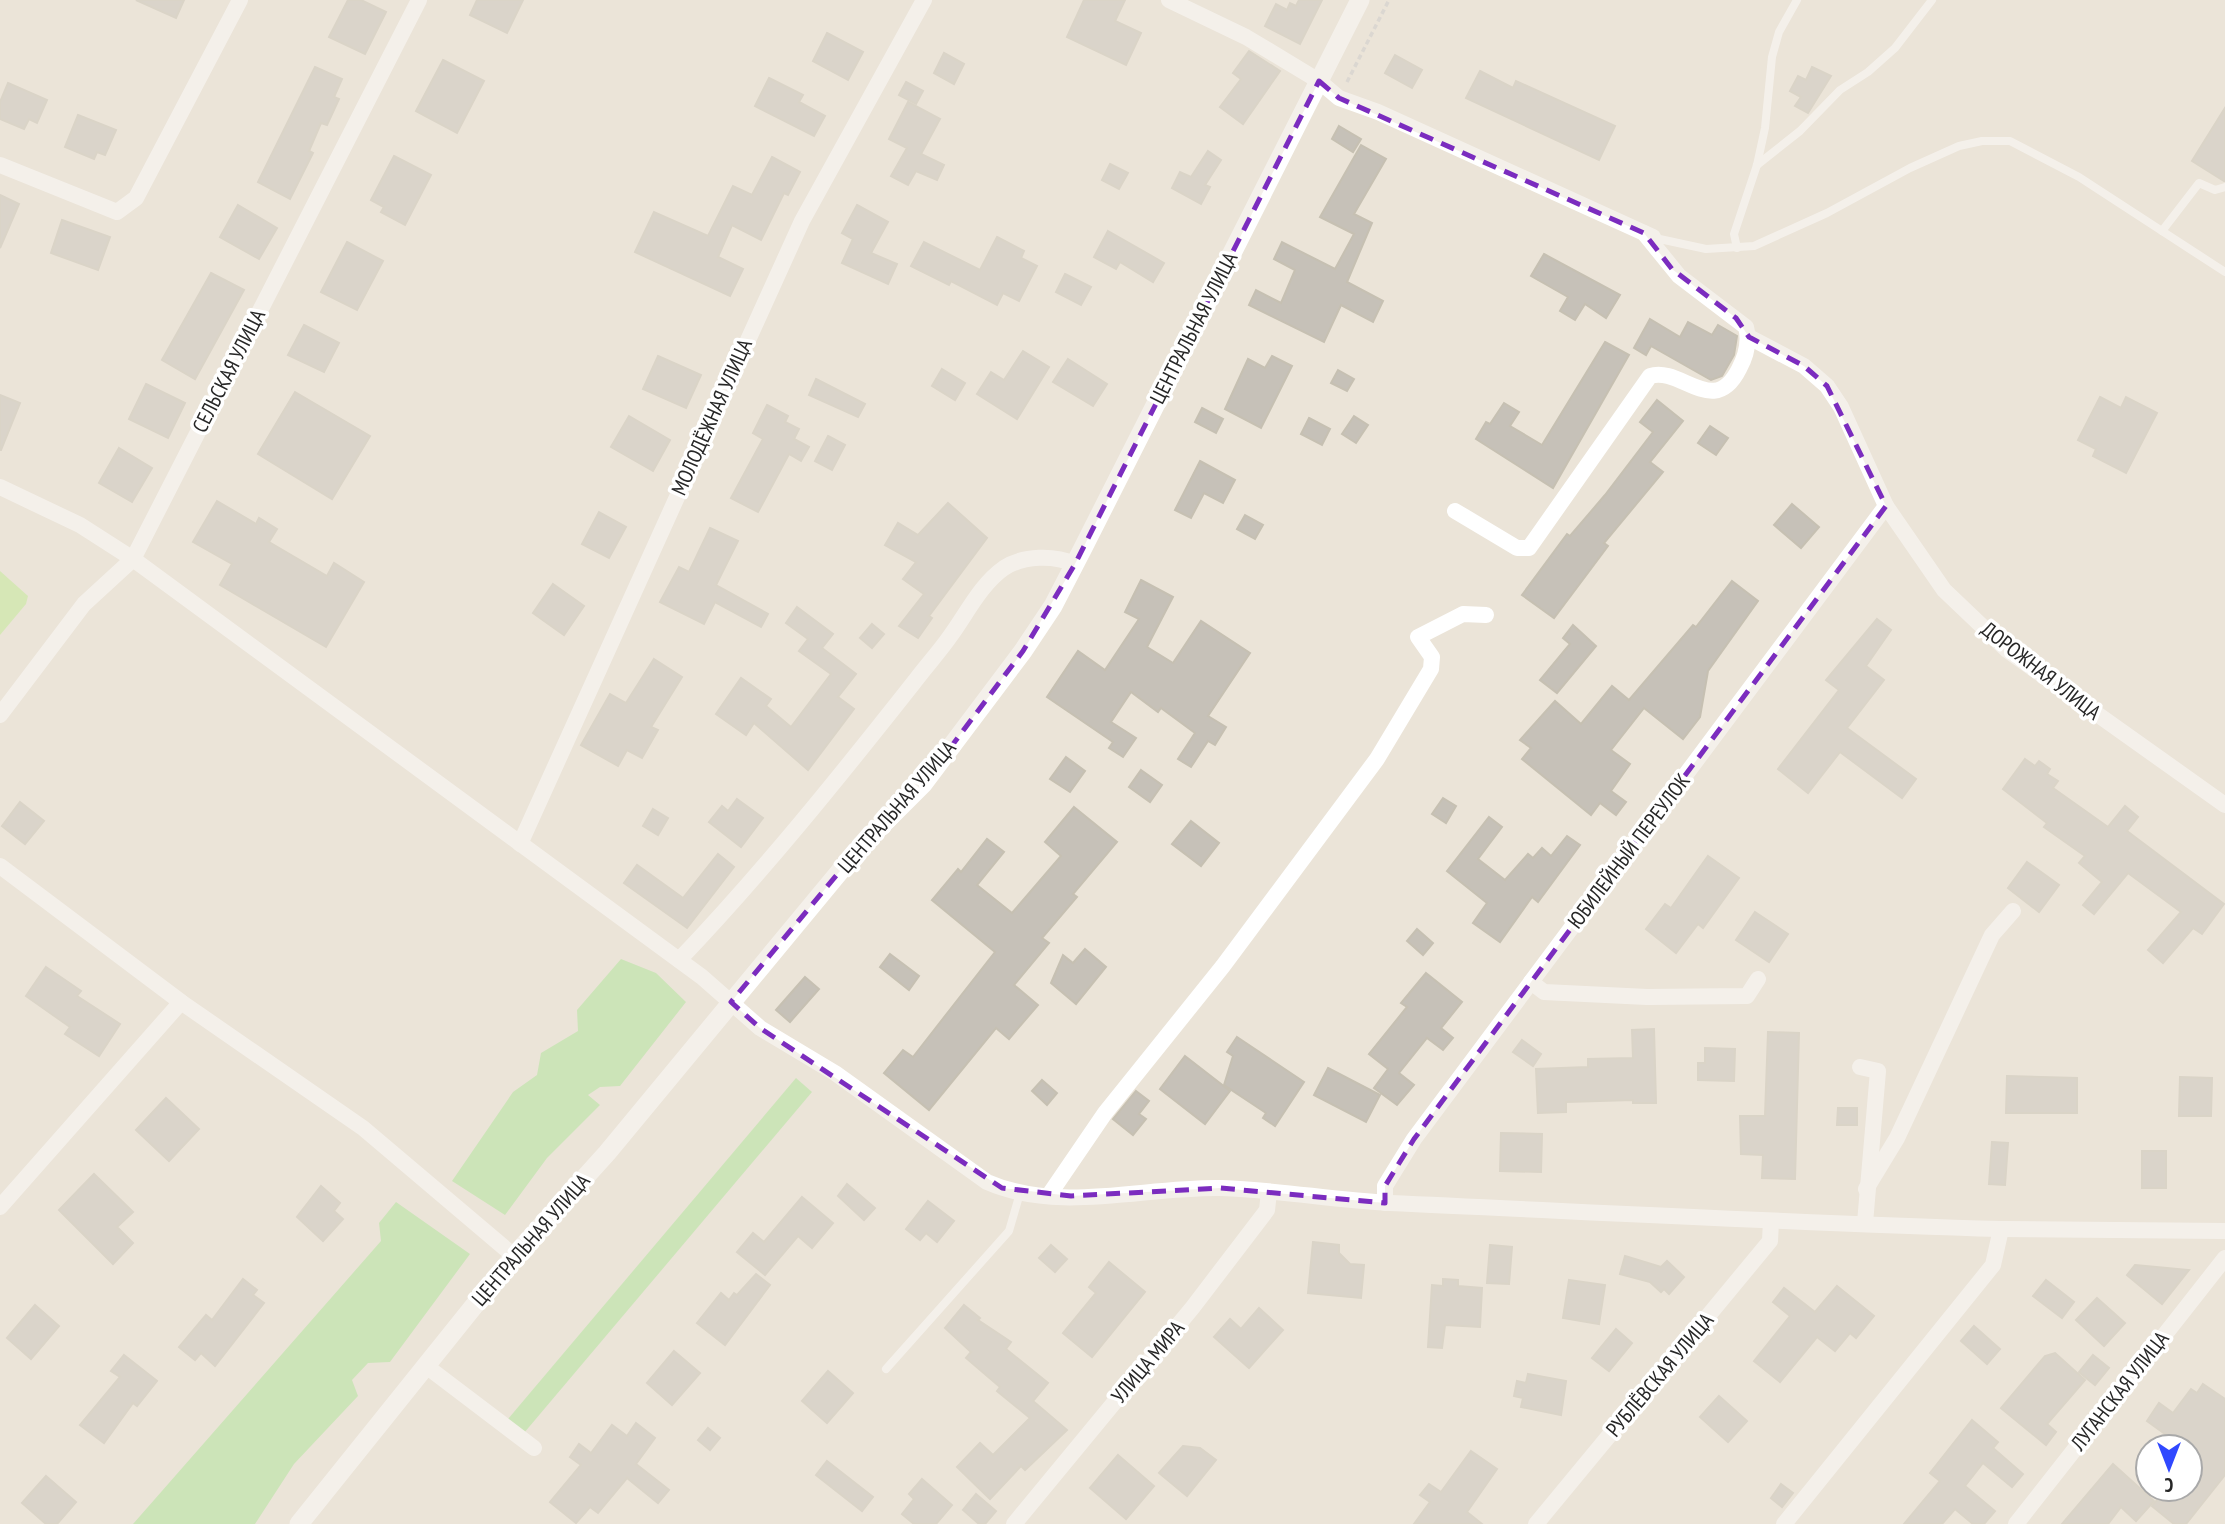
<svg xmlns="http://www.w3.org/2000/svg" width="2225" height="1524" font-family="'PT Sans Narrow',sans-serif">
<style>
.green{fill:#a7e491}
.pitch{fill:#bcec8c}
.building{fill:#c6c1b8;stroke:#c6c0b2;stroke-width:2}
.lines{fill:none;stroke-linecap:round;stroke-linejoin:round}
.path{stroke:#c7c7c7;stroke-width:3.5;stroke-dasharray:5 3.5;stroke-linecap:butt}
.service{stroke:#fff;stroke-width:8}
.minor{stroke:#fff;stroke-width:16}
.tertiary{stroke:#fff;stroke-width:19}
.marked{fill:none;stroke:#7b2cbf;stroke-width:5;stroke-dasharray:14 9;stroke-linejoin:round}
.labels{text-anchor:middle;stroke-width:7;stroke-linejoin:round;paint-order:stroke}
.street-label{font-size:21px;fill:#272727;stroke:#fff}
</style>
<rect width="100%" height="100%" fill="#ebe4d8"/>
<g class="green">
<path d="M621,959L656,973L686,1002L620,1086L600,1087L588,1095L600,1105L547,1158L505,1215L452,1181L513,1092L537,1075L541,1053L578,1031L577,1010Z"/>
<path d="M796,1078L812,1092L524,1433L508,1419Z"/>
<path d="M396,1202L470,1254L390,1362L368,1363L352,1380L358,1396L294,1464L255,1524H133L381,1241L379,1223Z"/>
</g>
<path class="pitch" d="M0,571L28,596L26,604L0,635Z"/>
<g class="building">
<path d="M136,0H184L176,18Z"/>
<path d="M348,0H361L386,12L365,54L329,37Z"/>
<path d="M477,0H523L507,33L470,15Z"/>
<path d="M1084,0H1125L1115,21L1141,33L1126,65L1067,37Z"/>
<path d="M1299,0H1322L1300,44L1265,26L1276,4L1287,10L1290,3L1296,6Z"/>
<path d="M827,33L863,52L848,80L813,61Z"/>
<path d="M1249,51L1280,71L1243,124L1220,107L1241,79L1233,73Z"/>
<path d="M944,53L964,64L954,84L934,73Z"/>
<path d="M1395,55L1422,70L1412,88L1385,73Z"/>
<path d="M443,60L484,81L457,133L416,111Z"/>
<path d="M315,67L342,79L334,97L339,99L327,125L321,123L309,151L313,153L290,199L258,182Z"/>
<path d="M1812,67L1831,76L1808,113L1795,106L1801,97L1790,91L1798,76L1806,80Z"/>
<path d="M1480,71L1513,88L1516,81L1615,126L1599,160L1466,98Z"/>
<path d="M769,78L803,95L799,102L825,116L814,136L755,106Z"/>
<path d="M906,82L923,91L916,104L899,95Z"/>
<path d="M8,83L47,100L37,123L29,119L24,129L0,119V102Z"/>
<path d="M908,102L940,119L921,154L944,165L937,180L916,171L908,185L891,176L907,148L889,139Z"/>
<path d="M2225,108V181H2224L2192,161Z"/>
<path d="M78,115L116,130L105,155L97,152L94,159L65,147Z"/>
<path d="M1339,126L1361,139L1353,152L1332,139Z"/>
<path d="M1361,145L1386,159L1354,214L1372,223L1347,282L1383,301L1373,322L1341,305L1324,342L1249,305L1256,290L1281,303L1295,270L1274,259L1282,242L1335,269L1354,234L1320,217Z"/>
<path d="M1208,151L1221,160L1205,185L1210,187L1201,204L1172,188L1180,172L1191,177Z"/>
<path d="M394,156L431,175L405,225L381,212L384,207L371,200Z"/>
<path d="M772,157L800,172L788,195L784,193L761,240L732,225L718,257L743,269L730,296L635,252L654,212L708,236L733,186L752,195Z"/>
<path d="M1110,164L1128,173L1119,189L1102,180Z"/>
<path d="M0,195L19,204L0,248Z"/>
<path d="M238,205L277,228L259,259L220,237Z"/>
<path d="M857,205L888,222L871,253L897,264L888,284L842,263L853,239L842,233Z"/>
<path d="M62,220L110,237L98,270L51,253Z"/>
<path d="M1108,231L1164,263L1153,282L1120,262L1116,269L1094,257Z"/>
<path d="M997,237L1024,251L1021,258L1037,266L1019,301L1003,293L997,305L951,281L949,285L911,266L924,242L980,270Z"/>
<path d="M347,242L383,261L357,310L321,292Z"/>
<path d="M1544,254L1620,295L1606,318L1585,304L1575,320L1560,311L1568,297L1531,276Z"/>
<path d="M211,273L244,290L195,379L162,360Z"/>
<path d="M1065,274L1091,287L1081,305L1056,292Z"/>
<path d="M1650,319L1680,337L1688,322L1712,335L1718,325L1737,336L1734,355L1722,376L1711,380L1651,346L1646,355L1634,348Z"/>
<path d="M304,325L339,343L324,372L288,355Z"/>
<path d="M1605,342L1629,355L1553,488L1476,439L1486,422L1490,424L1504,403L1519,412L1510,426L1542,445Z"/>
<path d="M1023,351L1049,367L1017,419L977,394L991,372L1004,380Z"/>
<path d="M658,356L701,375L686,408L643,389Z"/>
<path d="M1272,356L1292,366L1261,428L1225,409L1248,359L1265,368Z"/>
<path d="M1068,359L1107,384L1093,406L1053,382Z"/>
<path d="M942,369L965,383L955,400L932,386Z"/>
<path d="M1338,370L1354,379L1347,391L1331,383Z"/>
<path d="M816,379L865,404L858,417L809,395Z"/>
<path d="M146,384L185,403L168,438L129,419Z"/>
<path d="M295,392L370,436L332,499L258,454Z"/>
<path d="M0,395L20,403L1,450H0Z"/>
<path d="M2100,397L2121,408L2126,397L2157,413L2126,473L2093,456L2096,449L2078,440Z"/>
<path d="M1657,400L1683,421L1650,462L1663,472L1604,543L1608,546L1554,618L1522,595L1567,534L1570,536L1605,495L1653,432L1640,422Z"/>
<path d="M767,405L788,416L785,422L799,429L794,439L809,447L801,461L789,454L758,512L731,498L763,439L753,433Z"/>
<path d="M1202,408L1223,419L1216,433L1195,422Z"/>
<path d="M629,416L670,440L653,471L611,447Z"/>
<path d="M1354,416L1368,425L1356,443L1342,434Z"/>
<path d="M1309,418L1330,429L1322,445L1301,434Z"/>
<path d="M1710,426L1728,438L1716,455L1698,443Z"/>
<path d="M828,436L845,445L832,470L815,461Z"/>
<path d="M119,448L152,468L132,502L99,483Z"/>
<path d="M1200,461L1235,480L1223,503L1204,493L1191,518L1175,510Z"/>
<path d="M217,501L256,524L259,518L277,529L269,542L327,576L334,563L364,582L326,647L220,585L232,564L193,542Z"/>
<path d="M948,503L987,538L929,616L932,618L918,638L899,626L924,594L903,579L916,562L885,545L898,523L918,535Z"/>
<path d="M1792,504L1819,527L1801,548L1774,525Z"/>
<path d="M599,512L626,527L609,558L582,544Z"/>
<path d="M1245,515L1263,525L1255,539L1237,529Z"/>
<path d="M710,528L738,541L716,585L768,614L761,627L715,602L704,624L660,602L679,567L689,572Z"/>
<path d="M1141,580L1173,597L1147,647L1173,663L1201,621L1250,653L1208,716L1226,727L1215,745L1208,741L1191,767L1178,759L1195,733L1161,708L1158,712L1131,692L1111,722L1136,738L1123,757L1109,748L1113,742L1047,697L1078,651L1105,670L1139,619L1125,612Z"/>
<path d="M1732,581L1758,601L1708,671L1700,717L1683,739L1644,708L1611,750L1630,764L1611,791L1626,802L1616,815L1600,803L1591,815L1522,759L1531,748L1520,740L1555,701L1581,724L1612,686L1629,700L1693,625L1696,627Z"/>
<path d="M553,584L584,606L564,635L533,613Z"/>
<path d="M797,607L833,634L822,648L856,674L838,697L854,709L808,770L754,723L746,735L716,714L741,678L771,699L766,706L791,727L831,674L799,651L808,639L786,623Z"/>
<path d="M1877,619L1891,630L1866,666L1884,680L1847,728L1916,779L1902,798L1840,752L1808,793L1778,769L1839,690L1826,680Z"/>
<path d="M872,624L884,634L872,648L860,638Z"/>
<path d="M1573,625L1596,646L1557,693L1540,680L1570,644L1563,638Z"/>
<path d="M654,659L682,677L651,727L658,730L642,758L627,750L618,766L581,745L610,694L626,703Z"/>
<path d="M1066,757L1085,771L1070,792L1050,779Z"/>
<path d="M2025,759L2035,766L2039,761L2050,769L2047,774L2058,781L2053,788L2108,827L2125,806L2138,817L2127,831L2224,904L2202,934L2193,928L2163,963L2148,950L2181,912L2128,873L2094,914L2083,905L2102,882L2079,863L2085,856L2044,827L2047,823L2003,789Z"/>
<path d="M1141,770L1162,785L1150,802L1129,787Z"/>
<path d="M1443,798L1456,806L1446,823L1432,814Z"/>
<path d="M737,799L763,818L741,847L709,822L722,806L728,811Z"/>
<path d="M20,802L44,821L25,844L2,826Z"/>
<path d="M1074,807L1117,842L1073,894L1077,897L1042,938L1049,943L1014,985L1038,1005L1009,1039L996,1028L929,1110L884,1073L903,1050L913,1057L995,952L932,900L958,869L961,872L987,839L1004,852L977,885L1012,913L1061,856L1045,842Z"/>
<path d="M653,809L668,818L658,835L643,826Z"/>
<path d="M1489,817L1502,827L1478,859L1505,880L1528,854L1533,858L1542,848L1551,856L1567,836L1580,845L1538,902L1532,897L1500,942L1473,923L1487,903L1447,871Z"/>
<path d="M1191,821L1219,843L1201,866L1172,844Z"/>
<path d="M718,854L734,867L687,928L624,883L637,865L683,898Z"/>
<path d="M1708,856L1739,878L1703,928L1698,924L1676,953L1646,929L1665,904L1671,908Z"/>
<path d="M2027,862L2059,885L2039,912L2008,888Z"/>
<path d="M1755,912L1788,934L1769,962L1736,940Z"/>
<path d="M1417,929L1433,943L1423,955L1407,941Z"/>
<path d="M1085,949L1106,967L1076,1004L1051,983L1063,955L1073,963Z"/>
<path d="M890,954L919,976L909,990L880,967Z"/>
<path d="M46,967L81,991L77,996L120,1024L99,1056L65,1034L70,1027L26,996Z"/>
<path d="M1426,973L1462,1002L1441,1028L1453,1038L1443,1050L1427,1038L1399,1073L1414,1085L1397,1105L1374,1088L1388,1069L1369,1054L1407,1007L1401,1003Z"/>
<path d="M805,977L819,989L790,1022L776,1010Z"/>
<path d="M1654,1029L1656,1103H1633V1100L1566,1102V1112L1538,1113L1536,1069L1588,1067V1059L1633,1058L1632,1030Z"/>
<path d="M1768,1032L1799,1033L1795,1179L1762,1178L1763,1155L1741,1154L1740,1116H1765Z"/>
<path d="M1237,1037L1304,1082L1275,1126L1263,1118L1266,1113L1224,1085L1233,1056L1227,1052Z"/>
<path d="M1522,1040L1541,1054L1533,1066L1513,1052Z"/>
<path d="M1705,1048L1735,1049L1734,1081L1698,1080V1063H1705Z"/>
<path d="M1185,1056L1230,1091L1205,1124L1160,1089Z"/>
<path d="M1328,1068L1380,1095L1366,1122L1314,1095Z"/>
<path d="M2007,1076L2077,1078V1113H2006Z"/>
<path d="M2180,1077L2212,1078L2211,1116H2179Z"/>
<path d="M1042,1080L1057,1093L1047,1105L1032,1091Z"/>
<path d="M1136,1091L1149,1101L1139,1114L1146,1119L1133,1135L1113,1119Z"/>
<path d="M166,1098L199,1129L169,1161L136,1130Z"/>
<path d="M1838,1108H1857V1125H1837Z"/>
<path d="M1501,1133L1542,1134L1541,1172L1500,1171Z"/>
<path d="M1992,1142L2008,1143L2005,1185L1989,1184Z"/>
<rect x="2142" y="1151" width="24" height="37"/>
<path d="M94,1174L133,1212L117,1227L133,1243L113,1264L59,1210Z"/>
<path d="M847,1184L875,1208L864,1220L838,1196Z"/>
<path d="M321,1186L340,1203L334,1211L343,1219L323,1241L297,1217Z"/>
<path d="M802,1197L833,1223L812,1248L798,1236L765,1275L737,1252L753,1233L764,1242Z"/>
<path d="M928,1201L954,1221L937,1242L926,1233L920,1240L906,1229Z"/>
<path d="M1313,1242L1339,1245V1253L1350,1264L1364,1265L1361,1298L1308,1293Z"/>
<path d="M1051,1245L1067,1259L1055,1272L1039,1258Z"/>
<path d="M1490,1245L1512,1247L1509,1284L1487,1283Z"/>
<path d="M1625,1256L1661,1267L1667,1261L1684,1277L1669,1294L1664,1289L1661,1292L1650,1282L1620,1274Z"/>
<path d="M1109,1262L1145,1292L1092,1357L1063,1333L1096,1293L1089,1287Z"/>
<path d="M2135,1265L2189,1270L2162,1304L2127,1275Z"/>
<path d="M756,1274L770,1285L725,1345L697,1323L721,1293L729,1300L734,1293L737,1295Z"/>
<path d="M243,1279L257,1290L253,1295L264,1303L215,1366L201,1353L195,1360L179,1347L206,1315L212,1320Z"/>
<path d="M1443,1279L1458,1280V1286L1482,1288L1480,1327L1445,1325L1442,1348L1428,1347L1432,1285L1443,1286Z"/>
<path d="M1569,1280L1605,1285L1599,1324L1563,1318Z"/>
<path d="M2046,1280L2074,1302L2062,1318L2033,1296Z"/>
<path d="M1837,1286L1874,1316L1856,1338L1850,1333L1835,1351L1817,1337L1780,1382L1754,1361L1790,1316L1773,1302L1784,1288L1815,1312Z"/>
<path d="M2097,1298L2125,1323L2104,1346L2076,1320Z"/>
<path d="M35,1305L59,1326L31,1359L7,1338Z"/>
<path d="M964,1305L980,1318L978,1320L1011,1342L1006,1349L1048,1383L1033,1401L1067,1430L1025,1470L1021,1466L990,1499L957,1467L980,1443L993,1455L1030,1418L997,1391L1000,1387L966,1358L971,1352L945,1328Z"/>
<path d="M1259,1308L1283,1330L1249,1368L1214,1337L1230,1319L1241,1329Z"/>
<path d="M1974,1326L2000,1349L1987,1364L1961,1341Z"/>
<path d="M1616,1329L1632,1343L1609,1371L1592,1358Z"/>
<path d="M674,1351L700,1373L672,1405L647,1383Z"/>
<path d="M2055,1353L2085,1380L2047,1424L2056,1432L2046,1445L2001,1408L2045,1356Z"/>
<path d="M124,1355L157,1381L137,1406L133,1403L104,1443L80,1425L120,1377L111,1371Z"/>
<path d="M2093,1355L2109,1368L2095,1385L2079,1372Z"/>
<path d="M828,1371L853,1393L827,1423L802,1401Z"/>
<path d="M1528,1374L1566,1381L1561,1415L1521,1407L1523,1398L1514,1396L1517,1381L1526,1383Z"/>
<path d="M2203,1384L2225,1399V1475L2186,1524H2174L2152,1506L2166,1489H2190V1447H2183L2147,1421L2159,1403L2173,1413L2191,1389L2197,1393Z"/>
<path d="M1719,1396L1747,1421L1728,1442L1700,1417Z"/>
<path d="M1972,1420L1998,1442L1993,1448L2023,1474L2012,1487L1983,1463L1965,1486L1995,1511L1984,1524H1973L1955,1509L1942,1524H1904L1940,1481L1930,1473Z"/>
<path d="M636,1423L655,1438L636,1464L669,1490L658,1503L627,1478L598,1513L590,1507L576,1523L550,1502L581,1465L570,1457L579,1444L591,1453L612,1425L627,1436Z"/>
<path d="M708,1428L720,1438L710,1450L698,1440Z"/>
<path d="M1183,1446L1200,1448L1216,1460L1187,1496L1159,1473Z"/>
<path d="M1471,1451L1497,1469L1467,1512L1482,1524H1414L1430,1502L1420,1495L1429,1484L1441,1492Z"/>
<path d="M1118,1455L1154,1486L1126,1519L1090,1488Z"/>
<path d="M827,1461L873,1497L862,1511L816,1475Z"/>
<path d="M2113,1464L2154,1501L2136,1521L2121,1507L2108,1524H2062Z"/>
<path d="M46,1476L76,1502L57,1524H46L22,1503Z"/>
<path d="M922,1479L952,1505L936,1524H914L902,1514L914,1499L909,1494Z"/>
<path d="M1781,1484L1793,1493L1782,1507L1771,1498Z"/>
<path d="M976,1494L996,1511L985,1524H979L963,1510Z"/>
</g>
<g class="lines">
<path class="path" d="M1347,82L1389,0"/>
<g class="service">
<path d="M1757,165L1800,131L1840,90L1868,72L1895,48L1932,0"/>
<path d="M2162,231L2199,183L2215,190L2225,187"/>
<path d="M1655,238L1706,249L1754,246L1827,213L1910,168L1959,146L1982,141H2010L2079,177L2225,272"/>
<path d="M1737,248L1734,234L1757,165L1765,128L1772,57L1779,32L1797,0"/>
<path d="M886,1369L1009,1231L1020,1193"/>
</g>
<g class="minor">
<path d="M1169,0L1246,37L1319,81L1339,98L1378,112L1653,237"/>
<path d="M0,165L117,212L136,198L240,0"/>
<path d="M1749,337L1804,366L1827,386L1841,407L1886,506L1944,590L2007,650L2225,805"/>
<path d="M0,487L80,525L133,559L702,977L760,1028L835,1073L987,1182C1060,1214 1146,1186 1222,1188C1278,1190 1334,1200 1390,1203C1593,1212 1797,1223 2001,1229C2075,1230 2150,1230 2225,1231"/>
<path d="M1455,511L1517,548H1529L1650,376C1681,366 1714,419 1739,369C1746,356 1750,342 1746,327L1679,276L1644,233"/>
<path d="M0,715L84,604L133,559L419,0"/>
<path d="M520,844L802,221L924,0"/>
<path d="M0,866L181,1002L363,1128L514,1256"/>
<path d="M679,960C763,872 840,776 915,681C927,665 940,651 951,635C967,613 981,584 1004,568C1024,555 1054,555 1075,564"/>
<path d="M1531,982L1544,992L1647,997L1747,996L1758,979"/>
<path d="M1860,1067L1878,1071L1865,1223"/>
<path d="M1866,1189L1897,1138L1992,935L2013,911"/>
<path d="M1049,1195L1105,1113L1223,966L1377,759L1431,669L1432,657L1418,637L1463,614L1486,615"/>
<path d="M1385,1203V1186L1414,1139L1886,506"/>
<path d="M0,1207L181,1002"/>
<path d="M426,1366L534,1448"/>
<path d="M1014,1524L1193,1307L1267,1210L1269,1192"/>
<path d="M1536,1524L1770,1241L1771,1221"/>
<path d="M1784,1524L1993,1265L2001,1229"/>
<path d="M2016,1524L2225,1258"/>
</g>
<path class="tertiary" d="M299,1524L514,1256L607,1153L860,847L923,784L1023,651L1053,606L1082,550L1360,0"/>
</g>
<path d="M0 0H2225V1524H0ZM1319,81L1339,98L1644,233L1672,269L1736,318L1749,337L1804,366L1827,386L1886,506L1414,1139L1385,1186V1203L1220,1188L1071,1196L1002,1188L760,1028L731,1002L860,847L923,784L1023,651L1075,564Z" fill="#ebe4d8" fill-opacity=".55" fill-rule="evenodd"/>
<path class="marked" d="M1319,81L1339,98L1644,233L1672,269L1736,318L1749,337L1804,366L1827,386L1886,506L1414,1139L1385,1186V1203L1220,1188L1071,1196L1002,1188L760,1028L731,1002L860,847L923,784L1023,651L1075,564Z"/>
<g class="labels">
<g class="street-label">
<text transform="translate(1194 328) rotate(-63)" y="7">ЦЕНТРАЛЬНАЯ УЛИЦА</text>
<text transform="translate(229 371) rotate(-63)" y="7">СЕЛЬСКАЯ УЛИЦА</text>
<text transform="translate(712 417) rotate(-66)" y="7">МОЛОДЁЖНАЯ УЛИЦА</text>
<text transform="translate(2041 671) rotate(38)" y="7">ДОРОЖНАЯ УЛИЦА</text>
<text transform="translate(897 807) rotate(-49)" y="7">ЦЕНТРАЛЬНАЯ УЛИЦА</text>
<text transform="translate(1629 851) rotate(-53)" y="7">ЮБИЛЕЙНЫЙ ПЕРЕУЛОК</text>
<text transform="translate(531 1240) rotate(-49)" y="7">ЦЕНТРАЛЬНАЯ УЛИЦА</text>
<text transform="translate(1148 1362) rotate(-50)" y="7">УЛИЦА МИРА</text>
<text transform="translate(1660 1375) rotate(-50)" y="7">РУБЛЁВСКАЯ УЛИЦА</text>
<text transform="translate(2120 1391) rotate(-52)" y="7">ЛУГАНСКАЯ УЛИЦА</text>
</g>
</g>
<g transform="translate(2169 1468) rotate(180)"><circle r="33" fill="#ffffff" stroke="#a9a9a9" stroke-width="2"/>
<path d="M0-5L12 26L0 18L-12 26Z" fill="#3048ff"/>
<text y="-10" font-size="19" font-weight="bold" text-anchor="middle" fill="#272727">С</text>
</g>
</svg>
